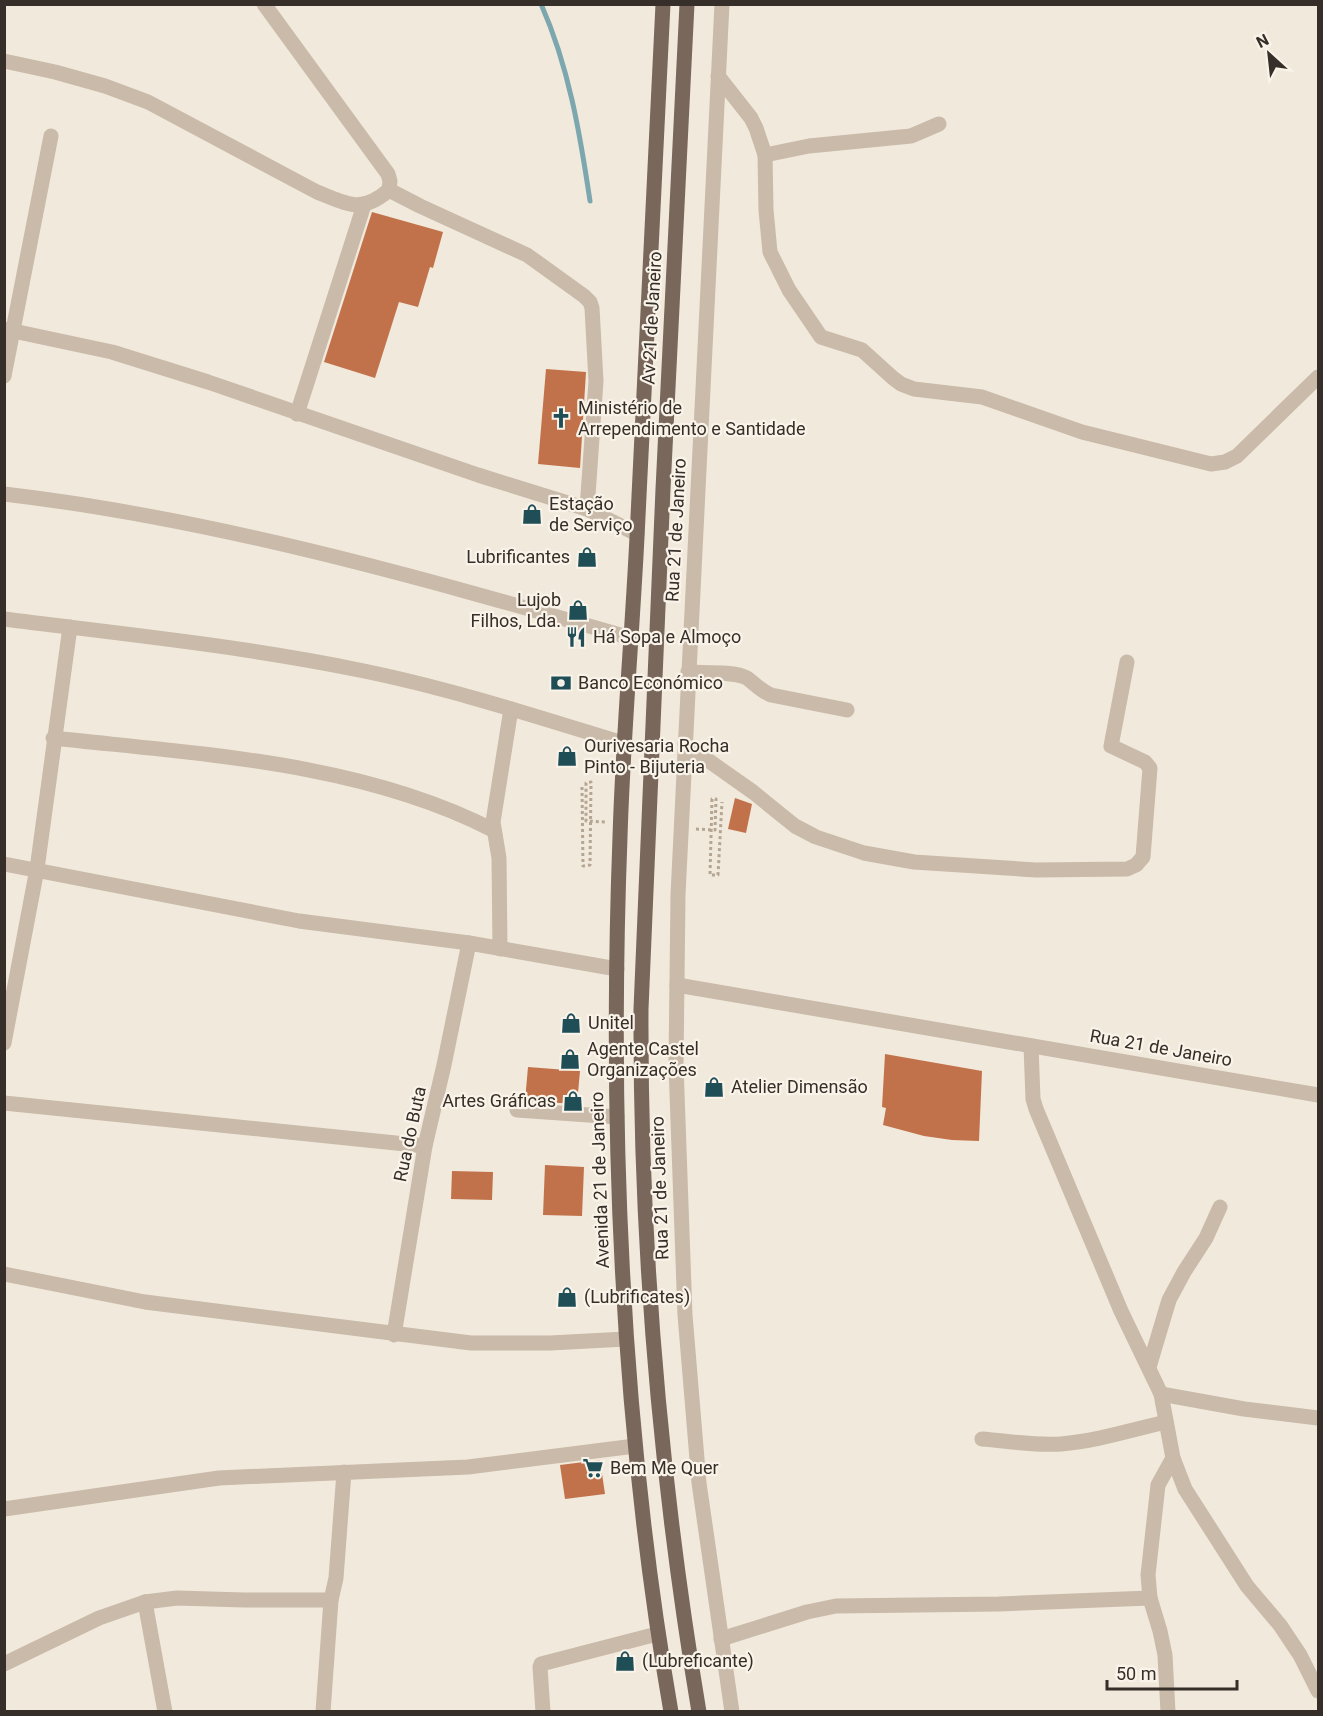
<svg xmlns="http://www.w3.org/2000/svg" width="1323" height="1716" font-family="Roboto,sans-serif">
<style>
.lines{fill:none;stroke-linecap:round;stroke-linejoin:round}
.stream{stroke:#7ca7ae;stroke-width:5}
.building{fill:#c2724a}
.path{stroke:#b5a593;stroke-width:3;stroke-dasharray:3 3;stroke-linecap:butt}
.minor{stroke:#c9baa9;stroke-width:15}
.major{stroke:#78675a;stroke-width:15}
.labels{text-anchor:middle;stroke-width:4.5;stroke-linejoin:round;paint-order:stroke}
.street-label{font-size:18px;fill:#362e28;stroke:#f9f3e9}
.poi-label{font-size:18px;fill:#362e28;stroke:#f9f3e9;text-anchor:start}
</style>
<rect width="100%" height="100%" fill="#f1e9dc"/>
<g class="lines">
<path class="stream" d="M541,4C569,67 580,134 590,201"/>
</g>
<g class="building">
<path d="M372,212L443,232L433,268L430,267L418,307L399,302L375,378L324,362Z"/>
<path d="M546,369L586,372L580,468L538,464Z"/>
<path d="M735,798L752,804L746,833L728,829Z"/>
<path d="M885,1054L982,1071L979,1141L952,1140L924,1136L883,1125L886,1108L882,1107Z"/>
<path d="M528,1067L580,1071L577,1104L525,1101Z"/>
<path d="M545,1165L584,1167L582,1216L543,1215Z"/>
<path d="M452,1171L493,1172L492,1200L451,1199Z"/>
<path d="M600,1460L605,1494L565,1499L560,1465Z"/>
</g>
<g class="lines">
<g class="path">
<path d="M582,787L583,866L590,865L591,782L586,783V821L606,822"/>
<path d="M696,829L715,830L716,799H712L710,875H718L722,802"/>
</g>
<g class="minor">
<path d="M264,4L388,174L390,181L389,190"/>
<path d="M722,4L678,895L676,1065L685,1315L699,1483L732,1712"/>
<path d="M4,61L55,72L105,86L148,102L317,192C348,204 361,214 389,190L420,206L527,255L584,296L590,302L592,308L596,381L587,509"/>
<path d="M718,76L751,118L756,128L765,155L766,210L770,252L789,290L821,337L862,350L893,378L901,384L914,389L982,397L1082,432L1211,464L1225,462L1237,456L1318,377"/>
<path d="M765,155L809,146L911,136L939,124"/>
<path d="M4,329L112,352L208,382L478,475L587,509L637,534"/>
<path d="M4,376L51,136"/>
<path d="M297,414L364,205"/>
<path d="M4,494C218,519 425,579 631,638"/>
<path d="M4,619C123,634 242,646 359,670C449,688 538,717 626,744"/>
<path d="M688,672C703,673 734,671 747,678C755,684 761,691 771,695L847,710"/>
<path d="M53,738C199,754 361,762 493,830"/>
<path d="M685,744L753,792L795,826L816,837L864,853L914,862L1036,870L1127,869L1136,865L1143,857L1150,768L1145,762L1111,746L1127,662"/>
<path d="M4,864L299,921L469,943L617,969"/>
<path d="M500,949L499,858L493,822L511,709"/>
<path d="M677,985L1318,1095"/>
<path d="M4,1043L37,869L70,627"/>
<path d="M1031,1046L1033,1099L1036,1109L1121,1311L1161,1394L1173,1458L1185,1489L1247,1586L1280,1625L1300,1655L1318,1691"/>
<path d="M4,1103L425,1146"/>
<path d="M517,1110L617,1117"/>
<path d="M4,1274L145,1302L471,1343H550L626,1339"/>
<path d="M394,1335L425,1146L444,1065L469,943"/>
<path d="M1149,1367L1169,1300L1184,1272L1206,1238L1220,1207"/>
<path d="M1161,1394L1244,1409L1318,1418"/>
<path d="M982,1439C1008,1441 1035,1446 1061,1444C1097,1441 1131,1430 1166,1422"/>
<path d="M4,1509L219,1478L468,1467L635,1446"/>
<path d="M145,1602L165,1712"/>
<path d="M721,1639L807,1612L836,1606L999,1604L1150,1598"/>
<path d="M4,1664L99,1618L145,1602L177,1598L244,1600H331"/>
<path d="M323,1712L331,1600L336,1578L344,1472"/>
<path d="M543,1712L540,1667L541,1664L657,1634"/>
<path d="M1168,1712L1165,1655L1160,1631L1150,1598L1148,1575L1158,1485L1173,1458"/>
</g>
<g class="major">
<path d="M663,4C654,182 646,359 637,537C632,637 623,737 620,837C609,1129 621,1424 671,1712"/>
<path d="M687,4L663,489L641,1009C640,1244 660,1479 699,1712"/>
</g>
</g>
<defs>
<g id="church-bare" transform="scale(1.62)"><path d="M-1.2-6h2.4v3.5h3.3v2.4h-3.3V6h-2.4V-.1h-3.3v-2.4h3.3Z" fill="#1f4e57" stroke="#f9f3e9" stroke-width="2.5" paint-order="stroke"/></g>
<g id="shop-bare" transform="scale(1.62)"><path d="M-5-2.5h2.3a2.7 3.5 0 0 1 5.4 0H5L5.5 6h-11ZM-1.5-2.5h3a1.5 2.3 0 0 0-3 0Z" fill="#1f4e57" stroke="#f9f3e9" stroke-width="2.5" paint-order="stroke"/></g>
<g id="restaurant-bare" transform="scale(1.62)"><path d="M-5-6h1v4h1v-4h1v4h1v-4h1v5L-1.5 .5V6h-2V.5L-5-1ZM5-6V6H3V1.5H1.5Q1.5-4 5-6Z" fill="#1f4e57" stroke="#f9f3e9" stroke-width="2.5" paint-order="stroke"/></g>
<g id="bank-bare" transform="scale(1.62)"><path d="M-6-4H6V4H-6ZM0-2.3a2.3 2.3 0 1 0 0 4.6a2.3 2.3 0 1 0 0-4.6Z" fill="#1f4e57" stroke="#f9f3e9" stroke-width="2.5" paint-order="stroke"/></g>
<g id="supermarket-bare" transform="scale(1.62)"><path d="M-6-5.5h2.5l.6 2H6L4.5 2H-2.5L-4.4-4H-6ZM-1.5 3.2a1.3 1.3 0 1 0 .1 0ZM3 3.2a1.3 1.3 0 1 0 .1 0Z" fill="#1f4e57" stroke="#f9f3e9" stroke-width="2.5" paint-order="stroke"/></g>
</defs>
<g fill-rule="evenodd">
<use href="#church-bare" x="561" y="418"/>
<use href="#shop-bare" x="532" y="514"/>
<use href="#shop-bare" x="587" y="557"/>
<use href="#shop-bare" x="578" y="610"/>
<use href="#restaurant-bare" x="576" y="637"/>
<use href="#bank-bare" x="561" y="683"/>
<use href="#shop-bare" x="567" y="756"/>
<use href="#shop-bare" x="571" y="1023"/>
<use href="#shop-bare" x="570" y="1059"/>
<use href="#shop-bare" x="714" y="1087"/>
<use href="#shop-bare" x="573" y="1101"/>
<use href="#shop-bare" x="567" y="1297"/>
<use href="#supermarket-bare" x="593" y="1468"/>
<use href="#shop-bare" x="625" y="1661"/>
</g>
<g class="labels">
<g class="street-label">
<text transform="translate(652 318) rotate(-87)" y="6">Av 21 de Janeiro</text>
<text transform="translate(676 530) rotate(-87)" y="6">Rua 21 de Janeiro</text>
<text transform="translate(1161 1048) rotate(10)" y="6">Rua 21 de Janeiro</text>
<text transform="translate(410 1134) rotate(-78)" y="6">Rua do Buta</text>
<text transform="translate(600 1180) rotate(-92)" y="6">Avenida 21 de Janeiro</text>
<text transform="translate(660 1188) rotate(-92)" y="6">Rua 21 de Janeiro</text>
</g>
<g class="poi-label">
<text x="578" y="414">Ministério de<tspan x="578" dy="21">Arrependimento e Santidade</tspan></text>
<text x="549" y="510">Estação<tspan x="549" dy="21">de Serviço</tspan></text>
<text x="570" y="563" text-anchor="end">Lubrificantes</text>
<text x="561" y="606" text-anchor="end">Lujob<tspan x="561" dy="21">Filhos, Lda.</tspan></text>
<text x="593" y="643">Há Sopa e Almoço</text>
<text x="578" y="689">Banco Económico</text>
<text x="584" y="752">Ourivesaria Rocha<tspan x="584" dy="21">Pinto - Bijuteria</tspan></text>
<text x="588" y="1029">Unitel</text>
<text x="587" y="1055">Agente Castel<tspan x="587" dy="21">Organizações</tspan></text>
<text x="731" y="1093">Atelier Dimensão</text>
<text x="556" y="1107" text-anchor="end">Artes Gráficas</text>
<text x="584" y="1303">(Lubrificates)</text>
<text x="610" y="1474">Bem Me Quer</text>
<text x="642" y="1667">(Lubreficante)</text>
</g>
</g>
<rect width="1323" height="1716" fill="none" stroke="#362e28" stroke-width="12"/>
<g transform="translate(1269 54) rotate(333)" stroke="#f9f3e9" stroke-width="4.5" paint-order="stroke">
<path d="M0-4.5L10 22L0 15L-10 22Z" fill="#362e28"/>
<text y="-9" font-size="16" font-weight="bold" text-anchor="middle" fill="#362e28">N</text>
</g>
<path d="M1107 1680v9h130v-9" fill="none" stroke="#362e28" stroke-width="3"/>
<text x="1116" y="1680" font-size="18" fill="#362e28" stroke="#f9f3e9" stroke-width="4.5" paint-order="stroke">50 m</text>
</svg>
